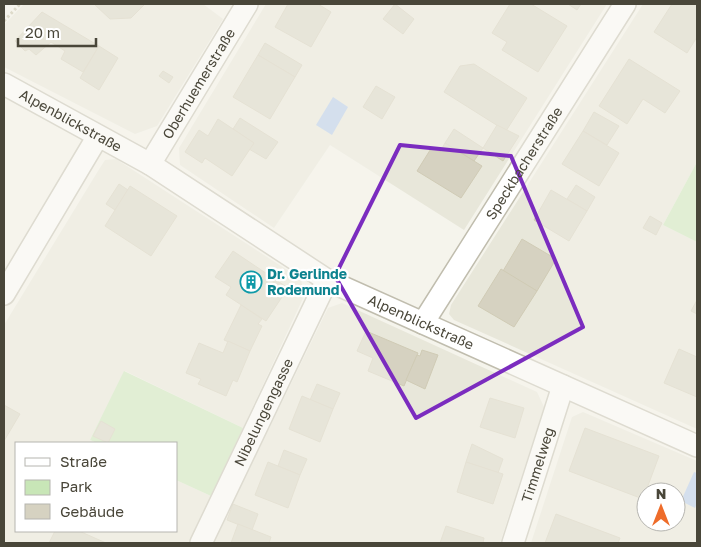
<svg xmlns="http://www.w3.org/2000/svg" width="701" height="547" font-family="'Golos Text',sans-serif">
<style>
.residential{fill:#e8e7da;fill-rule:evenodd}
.green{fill:#c8e6b7}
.water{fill:#acc6ed}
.building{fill:#d6d2c1;stroke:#d0cbb5}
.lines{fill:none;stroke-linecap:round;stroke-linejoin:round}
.street-casing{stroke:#c0bdae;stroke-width:24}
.path{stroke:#c1bca0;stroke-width:3;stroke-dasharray:2.5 2.5;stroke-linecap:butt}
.street{stroke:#fff;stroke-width:21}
.marked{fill:none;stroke:#7b2cbf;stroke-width:4;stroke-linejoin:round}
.labels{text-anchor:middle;stroke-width:4.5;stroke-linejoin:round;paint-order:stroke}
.street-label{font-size:14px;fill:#494639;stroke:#fff}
.culture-label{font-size:14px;font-weight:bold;fill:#0d838f;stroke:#fff;text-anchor:start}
</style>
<rect width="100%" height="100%" fill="#f5f4ec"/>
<g class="residential">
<path d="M24,4H203L223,19L157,126L135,134L4,67V25Z"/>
<path d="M266,4H607L464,230L330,145L274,228L180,165L179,148Z"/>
<path d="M643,4H697V162L663,225L697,242V429L454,320L449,314L451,305Z"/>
<path d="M116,159L301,279L304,296L243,428L125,371L90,440L97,443H16V531H176V480L211,496L189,543H4V325L98,171L105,160Z"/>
<path d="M342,303L537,392L544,407L500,543H213L328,308Z"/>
<path d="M583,412L697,461V543H531L572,417ZM646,492H676V522H646Z"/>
</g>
<g class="green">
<path d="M697,162V242L663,225Z"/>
<path d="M124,371L243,428L211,496L176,480V443H97L90,440Z"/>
</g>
<g class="water">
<path d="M333,97L348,107L332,135L316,125Z"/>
<path d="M694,472L697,473V503L695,508L681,501Z"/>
</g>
<g class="building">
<path d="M94,4H145L131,18L110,19Z"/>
<path d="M288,4H318L331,12L311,47L275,27Z"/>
<path d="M395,4L414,19L403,34L383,19Z"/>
<path d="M510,4H531L567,26L538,72L502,50L507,42L492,33Z"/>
<path d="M568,4H581L577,10Z"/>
<path d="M672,4H697V37L687,53L654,32Z"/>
<path d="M42,12L99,46L83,72L61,59L65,51L51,42L36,55L29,49L25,51L15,41Z"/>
<path d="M265,43L302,65L295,77L258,55Z"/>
<path d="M99,46L118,58L99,90L80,78Z"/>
<path d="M258,55L295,77L270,119L233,97Z"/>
<path d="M629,59L680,91L665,113L643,99L627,124L599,106Z"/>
<path d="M474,64L527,98L506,131L444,92L460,66Z"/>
<path d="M163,71L173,77L169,83L159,76Z"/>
<path d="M376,86L395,97L382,119L363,107Z"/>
<path d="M594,112L619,126L607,145L583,131Z"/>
<path d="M240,118L278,142L266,159L249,149L254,143L233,129Z"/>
<path d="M218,119L254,143L232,176L205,158L202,163L185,152L199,130L208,136Z"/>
<path d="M497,125L519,136L503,161L483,148Z"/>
<path d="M454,129L483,148L474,161L445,143Z"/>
<path d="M583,131L619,153L599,186L562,164Z"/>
<path d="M445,143L482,166L461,198L417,171L432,147L440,152Z"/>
<path d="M119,184L128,190L115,210L106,204Z"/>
<path d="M576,185L595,197L587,211L567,199Z"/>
<path d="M130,186L177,216L151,256L105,226Z"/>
<path d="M551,190L587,211L569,241L534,220Z"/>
<path d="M650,216L662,223L656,235L643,228Z"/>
<path d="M522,239L556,259L537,291L503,271Z"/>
<path d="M233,251L288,288L266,321L226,295L231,287L215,277Z"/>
<path d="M501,269L537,291L514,327L478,306Z"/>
<path d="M697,300V314L691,311Z"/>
<path d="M241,305L262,319L258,324L262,326L250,351L224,340Z"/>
<path d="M366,331L418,353L404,386L368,371L373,358L357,351Z"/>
<path d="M228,341L250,351L237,382L233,380L226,396L198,384L201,379L186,373L199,343L223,353Z"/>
<path d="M679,349L697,357V397L664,383Z"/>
<path d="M422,350L438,355L425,389L406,380L417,355L420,356Z"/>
<path d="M317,384L340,393L333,409L310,400Z"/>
<path d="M302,396L333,409L320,442L289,429Z"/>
<path d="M490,398L524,408L515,438L480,427Z"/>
<path d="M4,405L20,414L4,441Z"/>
<path d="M101,421L115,429L108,443L93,436Z"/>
<path d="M585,428L659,456L643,499L569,471Z"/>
<path d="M472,444L503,459L498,473L466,462Z"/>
<path d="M284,450L307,459L300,475L278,466Z"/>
<path d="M268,462L300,475L288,508L255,495Z"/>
<path d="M466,462L503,474L493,504L457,492Z"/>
<path d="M233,504L258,514L252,530L227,520Z"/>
<path d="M556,514L620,538L618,543H545Z"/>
<path d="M238,524L271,537L269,543H231Z"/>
<path d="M446,526L484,538L483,543H440Z"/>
<path d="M55,531H79L106,543H49Z"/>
</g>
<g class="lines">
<g class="street-casing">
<g id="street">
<path id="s1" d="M4,84L150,164L327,280L697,446"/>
<path id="s2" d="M150,164L247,4"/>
<path d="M4,294L98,136"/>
<path id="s3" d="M423,323L625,4"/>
<path id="s4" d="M201,543L327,280"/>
<path id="s5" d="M513,543L563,386"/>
</g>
</g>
<path class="path" d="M4,21L20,4"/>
<use href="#street" class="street"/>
</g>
<path d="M0 0H701V547H0ZM400,145L511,156L583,327L416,418L335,276Z" fill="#f5f4ec" fill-opacity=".55" fill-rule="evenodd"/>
<path class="marked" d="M400,145L511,156L583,327L416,418L335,276Z"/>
<defs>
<g id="building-ring" transform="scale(1.125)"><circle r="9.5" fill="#fff" stroke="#0f9aa8" stroke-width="1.5"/><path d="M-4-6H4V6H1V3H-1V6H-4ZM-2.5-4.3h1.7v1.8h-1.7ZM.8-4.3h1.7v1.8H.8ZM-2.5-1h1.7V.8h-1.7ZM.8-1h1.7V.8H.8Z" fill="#0f9aa8"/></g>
</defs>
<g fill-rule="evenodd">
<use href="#building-ring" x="251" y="282"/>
</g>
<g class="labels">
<g class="street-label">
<text dy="5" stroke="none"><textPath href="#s2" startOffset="94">Oberhuemerstraße</textPath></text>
<text dy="5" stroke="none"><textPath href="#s1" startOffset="76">Alpenblickstraße</textPath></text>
<text dy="5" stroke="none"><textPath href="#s3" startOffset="189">Speckbacherstraße</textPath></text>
<text dy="5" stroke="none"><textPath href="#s1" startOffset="481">Alpenblickstraße</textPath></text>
<text dy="5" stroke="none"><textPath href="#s4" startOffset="145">Nibelungengasse</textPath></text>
<text dy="5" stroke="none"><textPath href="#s5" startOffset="82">Timmelweg</textPath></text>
</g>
<g class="culture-label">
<text x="267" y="279">Dr. Gerlinde<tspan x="267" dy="16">Rodemund</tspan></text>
</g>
</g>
<rect width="701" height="547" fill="none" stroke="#494639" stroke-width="10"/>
<rect x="15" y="442" width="162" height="90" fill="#ffffff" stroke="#b6b5b0"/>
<rect x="25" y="458" width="25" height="8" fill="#ffffff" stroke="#b6b5b0"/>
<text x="60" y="467" font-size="15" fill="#494639">Straße</text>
<rect x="25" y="480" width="25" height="15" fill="#c8e6b7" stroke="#b6b5b0"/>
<text x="60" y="492" font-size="15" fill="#494639">Park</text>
<rect x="25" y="504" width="25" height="15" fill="#d6d2c1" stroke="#b6b5b0"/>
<text x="60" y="517" font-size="15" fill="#494639">Gebäude</text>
<g transform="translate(661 507)"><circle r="24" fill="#ffffff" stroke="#b6b5b0"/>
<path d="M0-4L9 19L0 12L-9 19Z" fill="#ee6c2a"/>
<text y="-8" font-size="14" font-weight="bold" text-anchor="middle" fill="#494639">N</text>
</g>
<path d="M18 38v8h78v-8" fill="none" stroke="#494639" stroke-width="2.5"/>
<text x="25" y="38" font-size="15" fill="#494639" stroke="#ffffff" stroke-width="4" paint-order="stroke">20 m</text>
</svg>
